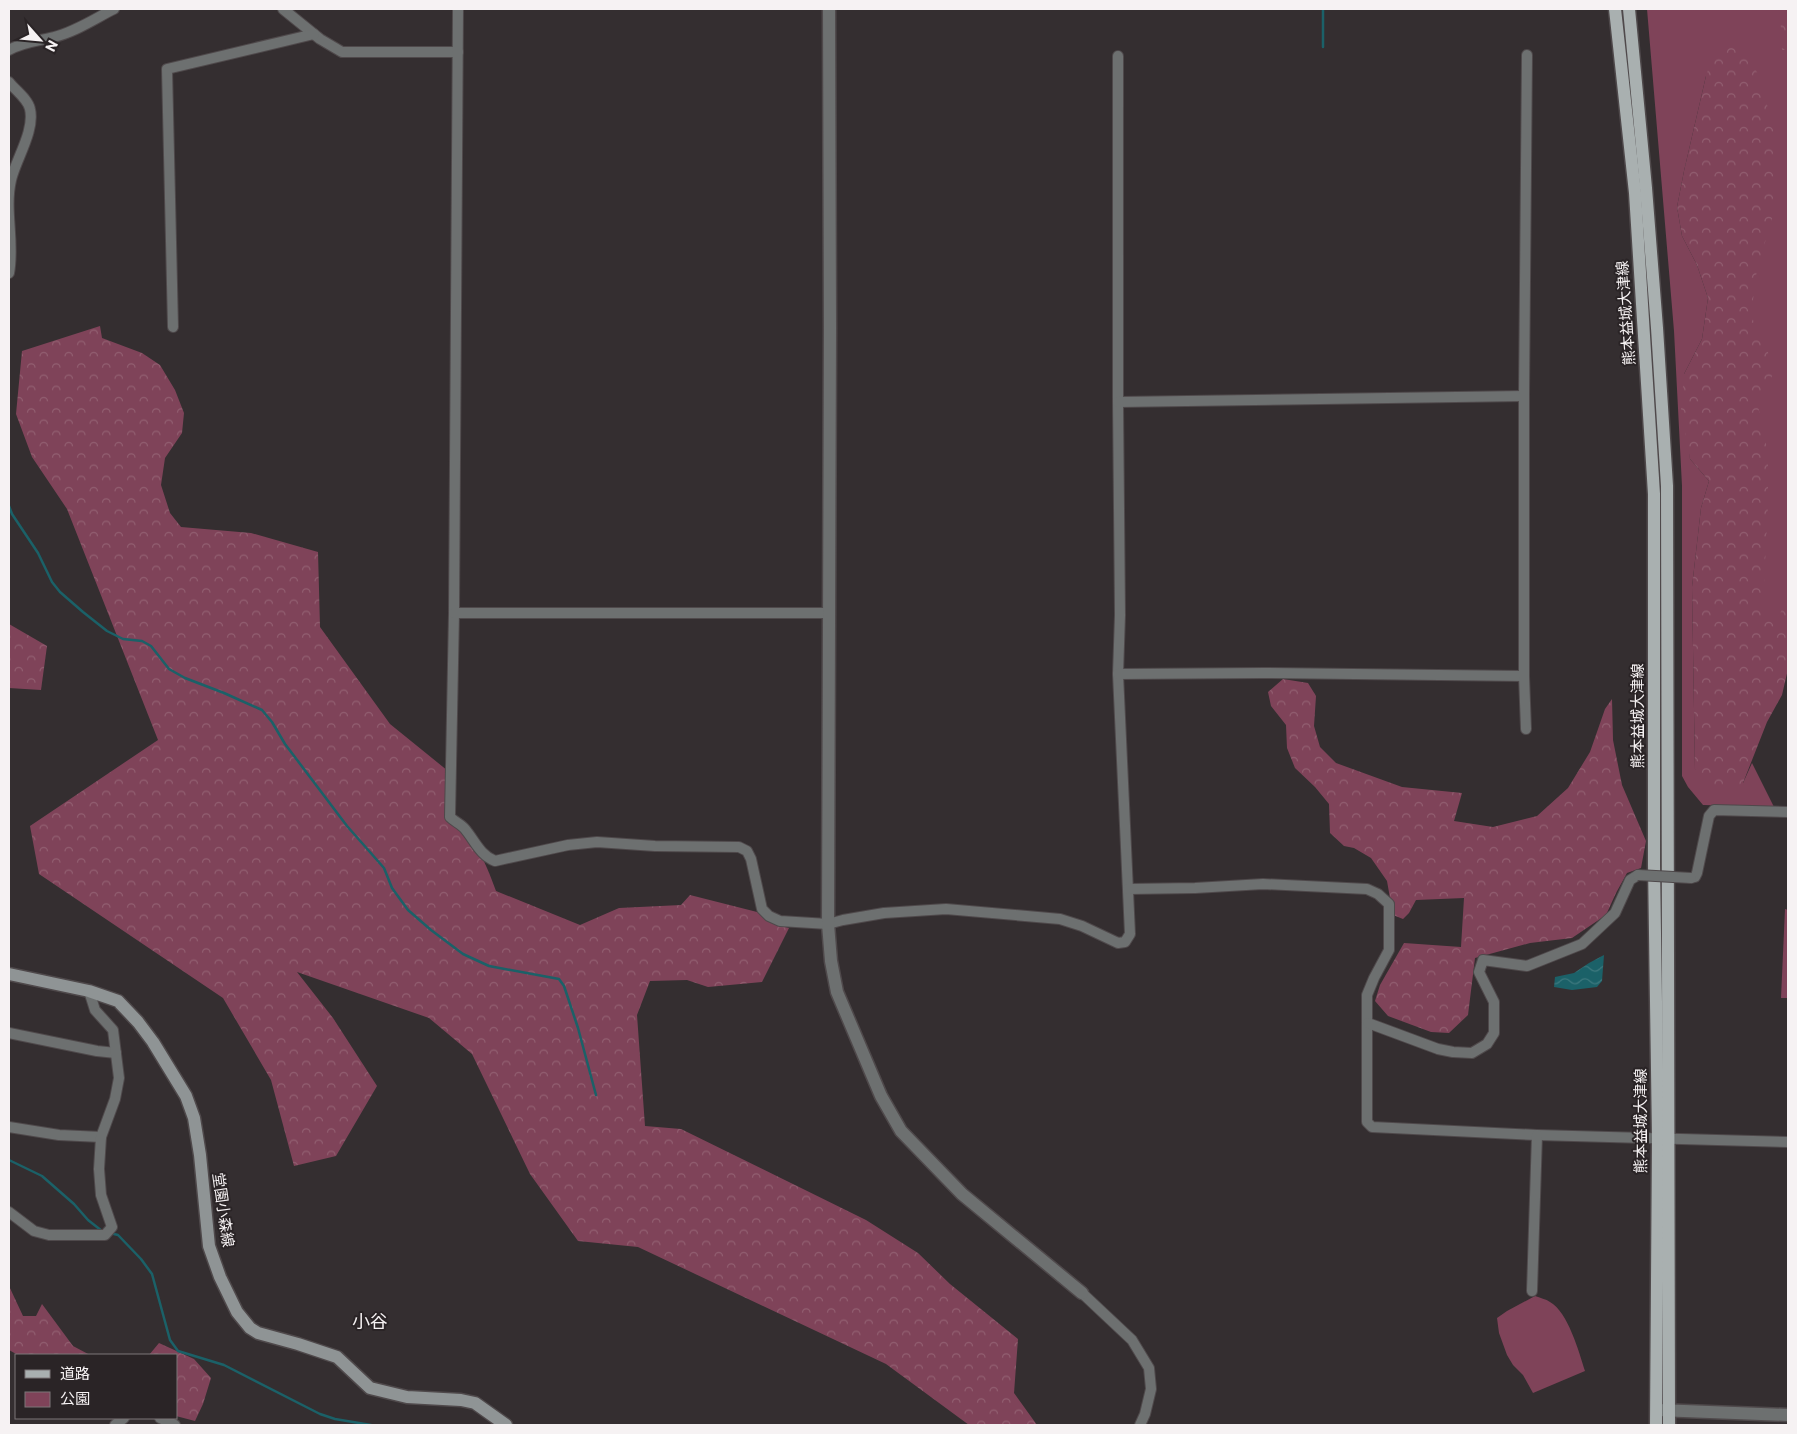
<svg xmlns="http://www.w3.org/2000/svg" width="1797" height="1434" font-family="Commissioner,'Noto Sans JP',sans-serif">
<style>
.green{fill:#7f4359}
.forest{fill:url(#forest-crowns)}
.water{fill:url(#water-waves)}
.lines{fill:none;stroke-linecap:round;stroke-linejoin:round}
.stream{stroke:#1b6168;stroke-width:2.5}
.minor-casing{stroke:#4f494b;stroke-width:12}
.tertiary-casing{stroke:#4f494b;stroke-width:15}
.secondary-casing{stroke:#4f494b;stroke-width:15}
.primary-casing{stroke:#4f494b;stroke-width:15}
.minor{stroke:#6d7070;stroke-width:10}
.tertiary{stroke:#6d7070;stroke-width:12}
.secondary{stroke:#8f9495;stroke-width:12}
.primary{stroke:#a9b0b0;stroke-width:12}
.minor-bridge-casing{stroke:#4f494b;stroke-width:12;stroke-linecap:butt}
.minor-bridge{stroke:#6d7070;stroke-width:10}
.labels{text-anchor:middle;stroke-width:4;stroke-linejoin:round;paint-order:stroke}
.street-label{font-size:15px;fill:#f6f2f3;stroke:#2a2426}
.quarter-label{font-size:18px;fill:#f6f2f3;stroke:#2a2426}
</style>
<defs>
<pattern id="forest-crowns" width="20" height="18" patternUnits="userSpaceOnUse" patternTransform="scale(1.25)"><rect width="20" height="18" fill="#7f4359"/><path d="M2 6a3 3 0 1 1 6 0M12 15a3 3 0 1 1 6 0" fill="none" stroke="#925f71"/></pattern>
<pattern id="water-waves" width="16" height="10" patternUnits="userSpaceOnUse" patternTransform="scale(1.25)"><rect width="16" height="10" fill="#1b6168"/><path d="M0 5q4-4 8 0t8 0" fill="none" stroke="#3d787e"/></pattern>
</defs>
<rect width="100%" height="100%" fill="#342e30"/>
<g class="green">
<path d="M1647,9H1788V623L1742,616L1706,76L1684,171L1677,207L1682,236L1697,265L1708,298L1702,339L1684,374L1690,459L1709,481L1701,508L1692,587L1695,769L1743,783L1752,763L1774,807L1703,805L1688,787L1682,776V486L1674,331Z"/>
<path d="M1785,909L1788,910V998H1781Z"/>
<path d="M1535,1296C1540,1298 1546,1299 1550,1302C1568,1312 1579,1352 1585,1371L1533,1393L1523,1375L1513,1365L1507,1355L1499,1333L1497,1318L1507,1311Z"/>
</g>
<g class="forest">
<path d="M1780,9H1788V50H1782Z"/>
<path d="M1726,44L1746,53L1758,74L1776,135L1775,209L1757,269L1751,316L1767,348L1773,374L1758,406L1768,453V504L1764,585L1760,602L1768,619L1776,620L1788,599V669L1782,695L1767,722L1743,783L1727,791L1706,786L1695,769L1692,587L1701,508L1709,481L1690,459L1681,409L1684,374L1702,339L1708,298L1697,265L1682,236L1677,207L1684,171L1706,76L1715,48Z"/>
<path d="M100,326L102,338L142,353L160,365L175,390L184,413L182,433L165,458L161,485L170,513L181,527L251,533L318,552L320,627L390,724L448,771L446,817C475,839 484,857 496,891L580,925L619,908L681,905L690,895L761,913L775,924L789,928L762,982L708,987L687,980L650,981L637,1015L645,1126L681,1129L866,1220L918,1253L950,1284L1018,1339L1014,1393L1037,1425H969L886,1364L638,1247L578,1241L530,1174L472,1054L429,1018L297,972L333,1018L377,1086L336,1156L294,1166L271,1080L223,998L39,874L30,826L158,740L67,509L32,457L16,414L22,351Z"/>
<path d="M9,624L47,646L41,690L9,688Z"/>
<path d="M1283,679L1308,683L1316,696L1314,726L1320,747L1336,763L1402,787L1462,793L1454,821L1493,827L1537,816L1568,788L1590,752L1605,709L1612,699L1613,740L1622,785L1646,841L1641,868L1627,873L1616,893L1606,915L1572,938L1530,943L1475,958L1468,1015L1449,1033L1431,1032L1388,1016L1375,1001L1380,985L1404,943L1461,947L1464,898L1416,900L1409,913L1403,919L1393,915L1387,881L1371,858L1354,848L1344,846L1330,833L1329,804L1315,787L1295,768L1287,748L1286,725L1271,706L1268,692Z"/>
<path d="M9,1286L23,1316H36L42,1304L73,1346L90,1355H18L9,1350Z"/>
<path d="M159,1343L194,1359L211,1378L203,1404L195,1421L176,1416V1355H149Z"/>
</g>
<path class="water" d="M1604,955L1602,981L1597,987L1572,990L1554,987L1555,977L1574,973L1589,963Z"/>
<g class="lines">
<g class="stream">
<path d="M1323,9V47"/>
<path d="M9,506L12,514L38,553L52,582L60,592L83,612L107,631L123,639L142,641L151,646L169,669L185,678L224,693L262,710L272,722L285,744L347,826L384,868L392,888L408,910L431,930L463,954L489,966L559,979L564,986L578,1028L596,1095"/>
<path d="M9,1160L42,1176L74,1204L88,1220L102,1231"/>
<path d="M110,1233L118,1235L141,1259L152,1274L170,1340L178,1351L224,1365L320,1414L335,1419L371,1425"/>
</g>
<g class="minor-casing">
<g id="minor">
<path d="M283,9L320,39L342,52H458"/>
<path d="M458,9L454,613L450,817C455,822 461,824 465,829C475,841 480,855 495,861L568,845L597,842L655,846L739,847L747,851L751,859L762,909L769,916L780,921L828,924L843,920L884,913L946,909L1060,919L1082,926L1118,943L1125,942L1130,934L1118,674L1120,615L1118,402V56"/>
<path d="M9,50C23,42 38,41 54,37C75,32 94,19 114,9"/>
<path d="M9,82C15,90 28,99 30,109C35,131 16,159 11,180C4,211 15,242 9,273"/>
<path d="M173,327L167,69L314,34"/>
<path d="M1118,402L1524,396"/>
<path d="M454,613H829"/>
<path d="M1118,674L1262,673L1524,676"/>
<path d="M1526,729L1524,676V396L1527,55"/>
<path d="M1691,878L1695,877L1697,873L1709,816L1714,810L1788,812"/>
<path d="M1128,889L1195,888L1263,884L1367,889L1378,894L1389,904V950L1374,978L1367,995V1122L1372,1127L1537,1135L1788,1142"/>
<path d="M1368,1023L1438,1049L1453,1052L1472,1053L1487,1044L1494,1033V1002L1479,972L1483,960L1527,966L1582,944L1615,913L1630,880L1638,875"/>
<path d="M9,1033L97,1051L116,1053"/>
<path d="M9,1127L59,1135L101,1137"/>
<path d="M9,1212L34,1231L49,1235H105L112,1227L101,1195L99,1169L101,1137L115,1099L119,1078L113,1030L95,1010L89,991"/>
<path d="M1532,1291L1537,1135"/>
<path d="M1082,1293L1132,1340L1149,1368L1151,1389L1145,1414L1140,1425"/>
<path d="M160,1418L175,1425"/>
<path d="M115,1425L124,1418"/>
</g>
</g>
<g class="tertiary-casing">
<g id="tertiary">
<path d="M829,9L830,328L828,924L831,961L837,992L881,1096L901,1131L962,1194L1082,1293"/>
<path d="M1658,1410L1788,1415"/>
</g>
</g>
<g class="secondary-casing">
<path id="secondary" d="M9,974L89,991L118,1001L138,1022L153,1042L186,1096L194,1118L200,1155L209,1246L220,1277L237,1312L250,1328L258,1333L298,1344L337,1357L370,1388L407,1397L461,1400L475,1403L506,1425"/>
</g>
<g class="primary-casing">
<g id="primary">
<path d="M1615,9L1635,193L1654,494V865L1658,1138L1656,1425"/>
<path d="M1629,9L1646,188L1657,328L1667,486L1669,1425"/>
</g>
</g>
<use href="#minor" class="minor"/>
<use href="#tertiary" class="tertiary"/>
<use href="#secondary" class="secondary"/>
<use href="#primary" class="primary"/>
<g class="minor-bridge-casing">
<path id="minor-bridge" d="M1638,875L1691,878"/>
</g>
<use href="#minor-bridge" class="minor-bridge"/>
</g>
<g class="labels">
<g class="street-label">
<text transform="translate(1626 313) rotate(-94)" y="5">熊本益城大津線</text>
<text transform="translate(1638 716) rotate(-90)" y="5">熊本益城大津線</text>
<text transform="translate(1641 1121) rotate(-90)" y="5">熊本益城大津線</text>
<text transform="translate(223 1210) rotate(82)" y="5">堂園小森線</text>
</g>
<g class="quarter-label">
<text x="370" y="1328">小谷</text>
</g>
</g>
<rect width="1797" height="1434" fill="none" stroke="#f6f2f3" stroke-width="20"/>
<rect x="15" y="1354" width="162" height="65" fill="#2a2426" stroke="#7c7678"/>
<rect x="25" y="1370" width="25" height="8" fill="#a9b0b0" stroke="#7c7678"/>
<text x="60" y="1379" font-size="15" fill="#f6f2f3">道路</text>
<rect x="25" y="1392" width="25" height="15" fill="#7f4359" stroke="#7c7678"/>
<text x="60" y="1404" font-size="15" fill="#f6f2f3">公園</text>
<g transform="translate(40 40) rotate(117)" stroke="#2a2426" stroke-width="4" paint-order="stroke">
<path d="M0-4L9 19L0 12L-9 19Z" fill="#f6f2f3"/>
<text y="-8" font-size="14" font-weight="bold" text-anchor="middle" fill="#f6f2f3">N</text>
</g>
</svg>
